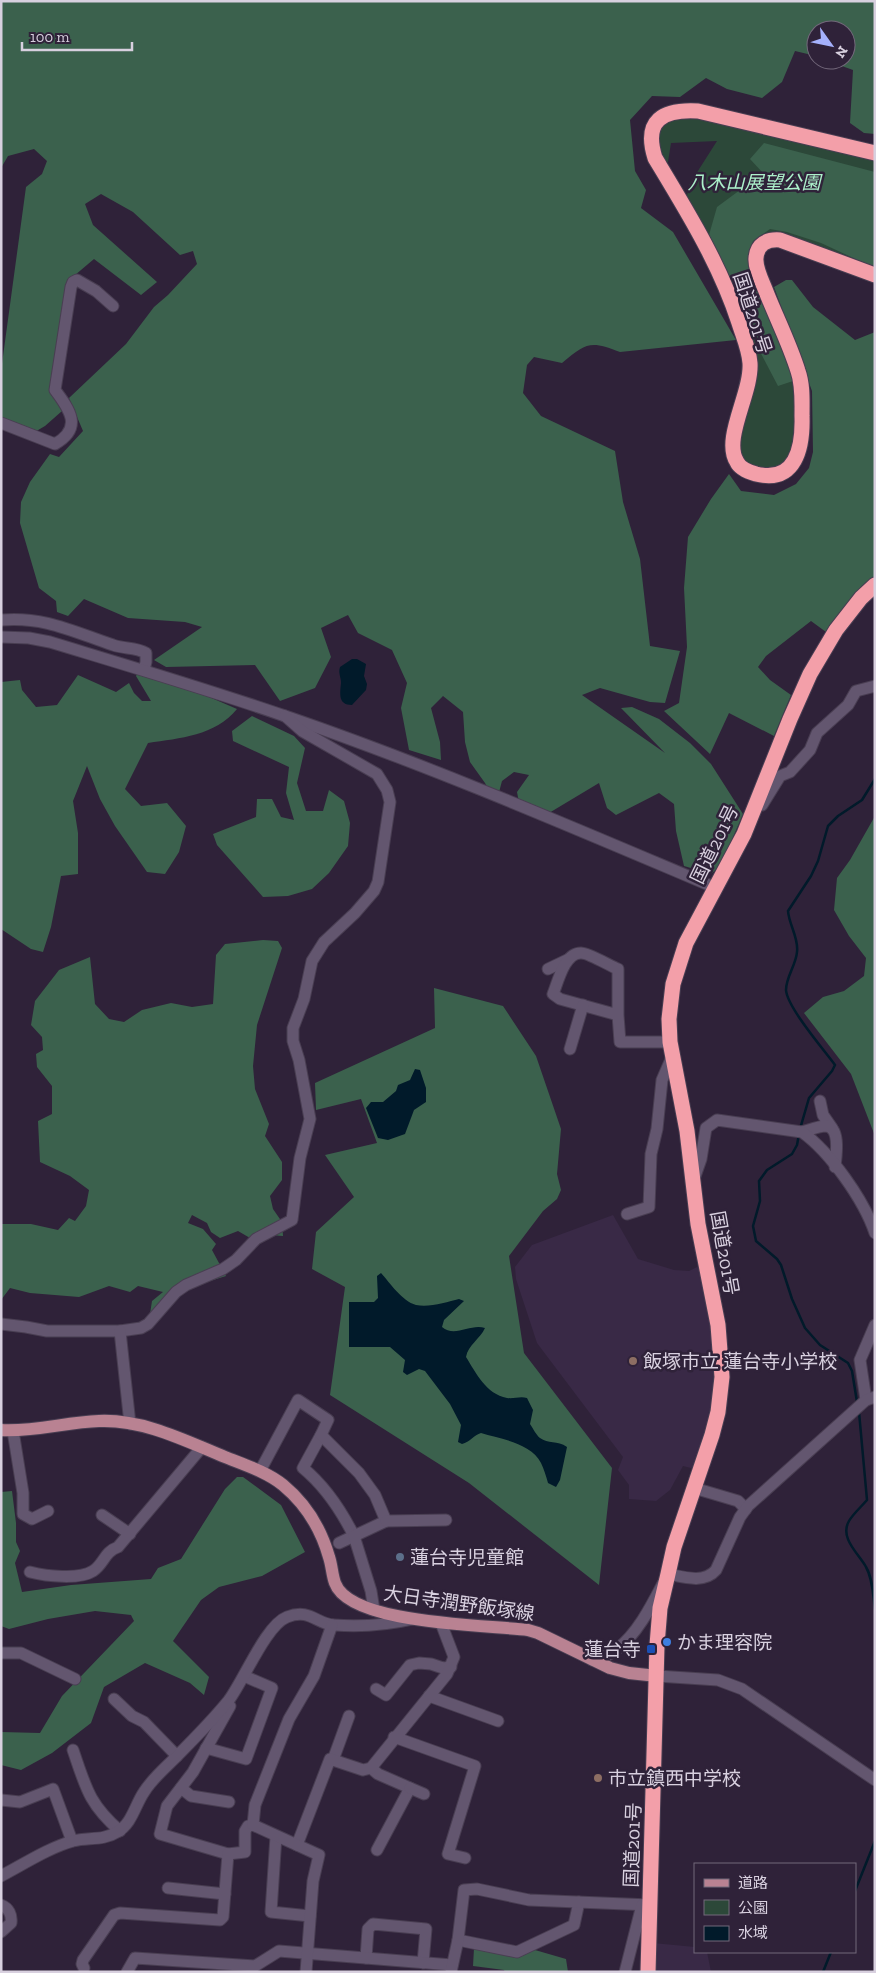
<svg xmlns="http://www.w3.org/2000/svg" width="876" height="1973" font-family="'Zilla Slab','Noto Sans JP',serif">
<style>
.built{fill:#392946}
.green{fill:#2c4839}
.forest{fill:#3b614d}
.water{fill:#011a2a}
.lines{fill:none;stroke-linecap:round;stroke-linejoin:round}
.stream{stroke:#011a2a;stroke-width:2.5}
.minor-casing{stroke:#493e52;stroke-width:13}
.major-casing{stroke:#493e52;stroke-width:14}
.highway-casing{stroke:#493e52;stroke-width:17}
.minor{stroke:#63566f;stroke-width:11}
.major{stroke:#b98292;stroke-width:12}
.highway{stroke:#f39fa9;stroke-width:15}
.education-dot{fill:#8d6e63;stroke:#2f2239;stroke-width:2}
.service-dot{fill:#5c6f8a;stroke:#2f2239;stroke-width:2}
.shop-dot{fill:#3f7fe0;stroke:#2f2239;stroke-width:2}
.transit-dot{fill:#1a4fb4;stroke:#2f2239;stroke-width:2}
.labels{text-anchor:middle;stroke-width:5;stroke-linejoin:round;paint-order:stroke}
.park-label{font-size:19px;font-style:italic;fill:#acf0ca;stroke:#2f2239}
.street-label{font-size:19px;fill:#d8d0df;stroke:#2f2239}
.poi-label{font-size:19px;fill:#d8d0df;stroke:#2f2239;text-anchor:start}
</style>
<rect width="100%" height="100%" fill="#2f2239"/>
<g class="built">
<path d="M613,1215L638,1259L674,1270L689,1271L699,1266L714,1341L716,1379L712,1408L695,1469L683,1466L670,1490L656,1501L629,1499V1485L618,1470L623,1457L537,1343L516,1279L515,1267L532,1245Z"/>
<path d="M653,1943L695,1947V1952H707L711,1972H653Z"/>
</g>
<path class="green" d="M687,115L875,156V271L774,234C755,231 753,243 746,258L797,389L798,416L791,462L765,472L744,463L738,454L747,326L731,281L718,250L687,196L689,185L717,141L671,143L668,162L665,163C653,138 657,120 687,115Z"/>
<g class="forest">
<path d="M1,1H875V134L864,133L850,123L853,70L825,60H846V30H816V56L795,51L782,82L762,98L727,89L706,78L680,97L652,96L630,120L635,171L646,190L641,208L673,232L736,340L620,352C590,340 586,343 562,363L534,357L527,365L523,393L541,416L615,451L623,502L640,559L650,646L680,651L665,703L650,702L600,688L582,695L665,753L621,708L632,707L659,719L690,743L711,764L743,814L721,865L711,874L684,866L676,831L674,804L659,793L616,815L607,808L599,783L549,813L520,808L517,792L529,775L514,772L502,781L498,796L490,792L485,783L470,762L465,742L463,712L443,696L431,708L440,742L441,760L409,750L401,708L407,683L392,650L358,633L348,615L321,628L331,657L315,688L280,701L255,665L166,667L154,660L202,627L185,622L128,618L84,599L68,616L57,612L56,601L39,588L20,523L21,502L30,482L50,454L59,457L83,431L69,398L126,344L154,307L168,295L197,264L193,251L180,255L133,212L101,194L85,204L93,225L157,282L141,295L94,259L68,281L53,392L62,411L45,426L28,436L1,419V371L26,187L42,174L47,161L34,149L8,156L1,168Z"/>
<path d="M764,143L875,172V268L821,243L787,232L770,229L753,241L748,259L796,380L778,386L757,346L742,303L709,235L717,207L763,173L750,159Z"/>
<path d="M786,280H792L813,307L855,340L875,332V583L826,632L811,621L766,656L758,667L770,680L791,695L774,736L729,713L710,754L664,711L679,703L687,647L684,588L688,537L711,499L729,474L741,491L774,495L796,484L809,468L813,452L812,391L774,287Z"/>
<path d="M140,667L237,709C215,736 180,738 148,743L125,789L141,806L167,803L186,826L179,852L165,874L147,872L115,826L100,799L87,766L73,801L78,833V874L61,876L51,927L43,952L31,949L1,929V682L20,680L22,690L36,707L57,705L78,675L116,692L129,683L134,693L142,701H151L136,676Z"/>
<path d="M252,716L294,736L305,748L297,783L306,811H323L329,790L344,801L350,823L348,846L329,873L312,889L288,896L263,897L217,845L213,834L256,817L257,799H272L281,817L294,820L286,793L289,767L233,741L232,731Z"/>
<path d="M875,816V1136L851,1074L804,1013L823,997L844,991L864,976L866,958L849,936L834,910L837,878L850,860Z"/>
<path d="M263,940L278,941L282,948L257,1025L253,1066L255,1089L269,1124L265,1136L282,1162V1180L270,1196L273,1209L282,1222L283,1236L270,1235L250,1238L238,1231L220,1238L211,1232L207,1223L192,1215L188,1223L203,1229L216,1244L212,1250L226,1276L194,1286L150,1314L152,1301L163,1292L138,1286L130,1292L109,1286L79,1297L30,1293L10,1288L1,1300V1224H31L58,1230L69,1218L75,1221L86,1206L89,1190L70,1176L40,1162L38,1121L52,1114V1086L37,1067L36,1054L43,1050L42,1037L31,1025L35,1001L59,970L90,957L95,1004L109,1019L124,1022L142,1010L171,1003L192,1007L213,1004L216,955L225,944Z"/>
<path d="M434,988L503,1006L536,1056L561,1129L557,1174L561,1190L557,1199L543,1211L509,1256L524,1353L612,1468L599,1585L469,1483L330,1395L345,1287L312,1269L316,1232L354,1197L325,1155L377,1143L361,1099L316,1110L315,1083L435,1028Z"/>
<path d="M237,1477H243L281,1505L305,1552L262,1576L219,1587L201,1600L173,1641L209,1677L204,1695L190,1683L145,1663L104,1687L91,1723L52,1753L21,1770L1,1765V1732L40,1733L62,1696L134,1621L131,1615L95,1611L48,1619L9,1629L1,1626V1492L12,1491L16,1523V1542L20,1551L15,1563L22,1592L71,1585L151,1579L158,1568L181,1559L225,1489Z"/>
<path d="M474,1948L515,1956L535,1950L566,1959L568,1972H505L504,1970L473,1966Z"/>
</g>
<g class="water">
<path d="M352,659H357L366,664L364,676L367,684L366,690L352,705C338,705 340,694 341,683C341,677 338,673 340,667Z"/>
<path d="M415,1069L420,1070L426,1088V1102L414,1110L405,1134L388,1140L378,1138L366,1108L371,1102H383L396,1091L398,1085L410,1080Z"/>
<path d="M381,1273C390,1283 402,1301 416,1305C429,1308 447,1302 459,1299L464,1301L444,1320L442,1327C455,1338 471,1323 485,1328C480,1339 468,1345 466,1357C476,1373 486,1394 507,1398C514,1399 520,1396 527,1398L533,1410L530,1424C533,1428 536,1435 540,1438C548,1444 557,1440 567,1447L560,1480L556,1487L548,1483C546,1476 544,1469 541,1463C531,1443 501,1439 481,1433C474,1435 470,1442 462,1444L458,1442L461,1425L450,1404L425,1371L419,1369L407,1375L403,1372L405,1360L390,1347H349V1302H374L378,1298L377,1276Z"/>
</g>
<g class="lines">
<g class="stream">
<path d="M800,1129L809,1098L832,1071L835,1065C824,1050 787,1007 786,990C786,977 796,965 797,952C799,938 789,925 788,911L811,876L818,861L828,826L838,816L862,800L875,779"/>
<path d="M799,1134L797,1145L792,1154L767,1170L759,1181L760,1201L753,1226L756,1241L777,1259L781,1265L792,1299L805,1328L820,1345L848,1363L852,1371L857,1402"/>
<path d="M859,1412L867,1500C861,1507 853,1514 849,1521C839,1538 859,1554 866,1567C873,1579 873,1596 875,1609"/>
<path d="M855,1891L875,1841"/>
<path d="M823,1972L831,1952"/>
</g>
<g class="minor-casing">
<g id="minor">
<path d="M1,423L55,444C83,428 70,410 55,390L71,287L73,282L77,280L96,291L113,306"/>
<path d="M1,620C44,616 74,632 113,645C124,649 136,647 146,653V662L144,670"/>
<path d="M1,637L29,638L50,642C129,666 207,689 285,716C431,766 574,828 716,888"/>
<path d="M758,805H762L780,776L790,772L810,750L817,733L848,705L856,691L875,686"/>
<path d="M548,969L569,959"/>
<path d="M618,1015L560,999L553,994C558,982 564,953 581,953C589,953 610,966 618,969V1015L620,1042H670"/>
<path d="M570,1049L583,1005"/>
<path d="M820,1101L823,1115L832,1128"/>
<path d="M802,1132C809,1130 819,1126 826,1126C841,1127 836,1157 835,1167"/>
<path d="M694,1179L701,1159L706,1128L717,1120L802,1132C830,1152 864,1200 875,1233"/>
<path d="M627,1214L649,1207L651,1154L657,1129L662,1080L672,1057"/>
<path d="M1,1324L26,1327L47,1331H120L141,1328L148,1324L176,1292L186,1285L223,1269L236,1260L256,1239L292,1220L300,1158L310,1119L299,1060L293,1041V1028L304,999L312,961L324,942L355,913L374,891L378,882L390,802L387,790L377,774L302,731L285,716"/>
<path d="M120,1331L130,1424"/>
<path d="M866,1400L860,1360L875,1325"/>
<path d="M13,1431L23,1493V1514L32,1519L48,1511"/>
<path d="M321,1435L303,1468C326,1487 341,1510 354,1536L339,1543"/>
<path d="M260,1471L298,1400L328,1420L321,1435L359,1473L375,1495L386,1521L354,1536L371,1591L374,1610"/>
<path d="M694,1488L738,1501L746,1509"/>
<path d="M102,1515L130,1534"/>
<path d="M386,1521L446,1520"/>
<path d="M30,1572C46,1576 79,1580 93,1571C104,1564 104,1552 118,1547L202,1447"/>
<path d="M1,1653H21L75,1679"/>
<path d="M592,1660C601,1658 610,1655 617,1649C640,1632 655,1598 668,1574C683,1577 704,1584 716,1570L740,1517L748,1506L866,1400L875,1397"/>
<path d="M657,1676L718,1680L742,1689L875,1780"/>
<path d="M376,1689L386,1695L410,1665L419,1663L431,1664L443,1668L451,1667"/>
<path d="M429,1696L498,1721"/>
<path d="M114,1699L132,1716L144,1722L177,1756"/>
<path d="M394,1737L475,1766L448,1854L465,1858"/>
<path d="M206,1748L246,1759L272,1688L244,1676"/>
<path d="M73,1750C86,1788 89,1804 120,1831"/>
<path d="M333,1760L349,1716"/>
<path d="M371,1768L378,1774L410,1788L377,1850"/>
<path d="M181,1788L191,1796L229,1802"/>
<path d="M410,1788L424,1794"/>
<path d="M1,1800L20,1802L53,1789L72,1841"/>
<path d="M276,1836L271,1912L310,1916"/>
<path d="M297,1845L330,1759L363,1770L371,1768L447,1674L454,1657L441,1623"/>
<path d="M228,1854L160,1834L167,1806L193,1772L230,1706"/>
<path d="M1,1876C24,1864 48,1848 73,1841C88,1837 103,1841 117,1832C132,1824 135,1805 144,1792C152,1779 164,1769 175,1758C193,1740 212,1721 229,1700C244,1680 266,1625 287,1617C310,1608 316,1624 334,1625C361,1627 387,1625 413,1619"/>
<path d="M168,1888L225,1894"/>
<path d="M1,1905C9,1908 12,1915 11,1923L1,1932"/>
<path d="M458,1940L517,1952L574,1925L579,1902"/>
<path d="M366,1958L368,1929L373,1924L426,1929L423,1963"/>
<path d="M84,1968L82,1964L83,1960L114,1915L120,1913L220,1920L223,1917L228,1854L245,1852V1831L248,1826L253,1825"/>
<path d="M127,1972L135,1958L255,1966L279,1951L452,1965"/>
<path d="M306,1972L313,1881L319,1855L253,1825L255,1805L289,1719L314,1676L332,1625"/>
<path d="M451,1972L458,1940L464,1890L477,1889L529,1900L650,1905"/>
<path d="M625,1972L642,1905"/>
</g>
</g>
<g class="major-casing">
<path id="major" d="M1,1430C35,1432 66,1422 99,1421C143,1419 186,1441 225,1457C245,1465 267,1472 283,1485C306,1504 321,1529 329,1557C332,1566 332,1575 335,1583C350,1625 489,1625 528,1630L538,1633L610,1668L629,1673L657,1676"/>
</g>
<g class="highway-casing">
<g id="highway">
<path d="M875,153L698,111C663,109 643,120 655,158C687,211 720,264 739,323C743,336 749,349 750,363C752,393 722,439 737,462C740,469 749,472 756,474C796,484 803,447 802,416C802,401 803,385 798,371C790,345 777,319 767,294C763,283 755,269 756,258C757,244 767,239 780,240L875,275"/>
<path d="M648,1972L657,1645L660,1608L668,1574L674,1547L712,1435L718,1412L722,1377L718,1325L698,1224L687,1131L670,1042L669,1019L673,984L686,943L744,834L790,719L810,674L836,630L861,598L875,585"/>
</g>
</g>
<use href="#minor" class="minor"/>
<use href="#major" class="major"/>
<use href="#highway" class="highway"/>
</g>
<g class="education-dot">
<circle cx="633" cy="1361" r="5"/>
<circle cx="598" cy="1778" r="5"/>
</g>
<circle class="service-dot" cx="400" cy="1557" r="5"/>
<circle class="shop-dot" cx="667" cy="1642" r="5"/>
<rect class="transit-dot" x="646" y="1644" width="10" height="10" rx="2.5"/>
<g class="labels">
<g class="park-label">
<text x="754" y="189">八木山展望公園</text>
</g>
<g class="street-label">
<text transform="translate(753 313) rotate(72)" y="7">国道201号</text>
<text transform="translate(714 844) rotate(-64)" y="7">国道201号</text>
<text transform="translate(725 1253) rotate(80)" y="7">国道201号</text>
<text transform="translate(459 1603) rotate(8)" y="7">大日寺潤野飯塚線</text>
<text transform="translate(632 1845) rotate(-88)" y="7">国道201号</text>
</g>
<g class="poi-label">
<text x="643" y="1368">飯塚市立 蓮台寺小学校</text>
<text x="410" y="1564">蓮台寺児童館</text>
<text x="677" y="1649">かま理容院</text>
<text x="641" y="1656" text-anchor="end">蓮台寺</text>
<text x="608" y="1785">市立鎮西中学校</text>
</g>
</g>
<rect width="876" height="1973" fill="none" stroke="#d8d0df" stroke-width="5"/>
<rect x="694" y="1863" width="162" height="90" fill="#2f2239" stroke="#73687b"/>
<rect x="704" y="1879" width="25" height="8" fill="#b98292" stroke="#73687b"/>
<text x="738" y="1888" font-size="15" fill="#d8d0df">道路</text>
<rect x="704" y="1900" width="25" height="15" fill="#2c4839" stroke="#73687b"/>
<text x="738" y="1913" font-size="15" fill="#d8d0df">公園</text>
<rect x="704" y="1926" width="25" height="15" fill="#011a2a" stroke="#73687b"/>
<text x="738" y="1938" font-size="15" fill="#d8d0df">水域</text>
<g transform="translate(831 45) rotate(123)"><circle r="24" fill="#2f2239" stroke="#73687b"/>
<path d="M0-4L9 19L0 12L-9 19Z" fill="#a5b1fc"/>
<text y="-8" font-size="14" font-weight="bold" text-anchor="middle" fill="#d8d0df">N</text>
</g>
<path d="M22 42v8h110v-8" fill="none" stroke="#d8d0df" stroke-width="2.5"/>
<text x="30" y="42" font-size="15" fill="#d8d0df" stroke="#2f2239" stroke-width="4" paint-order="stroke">100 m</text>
</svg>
